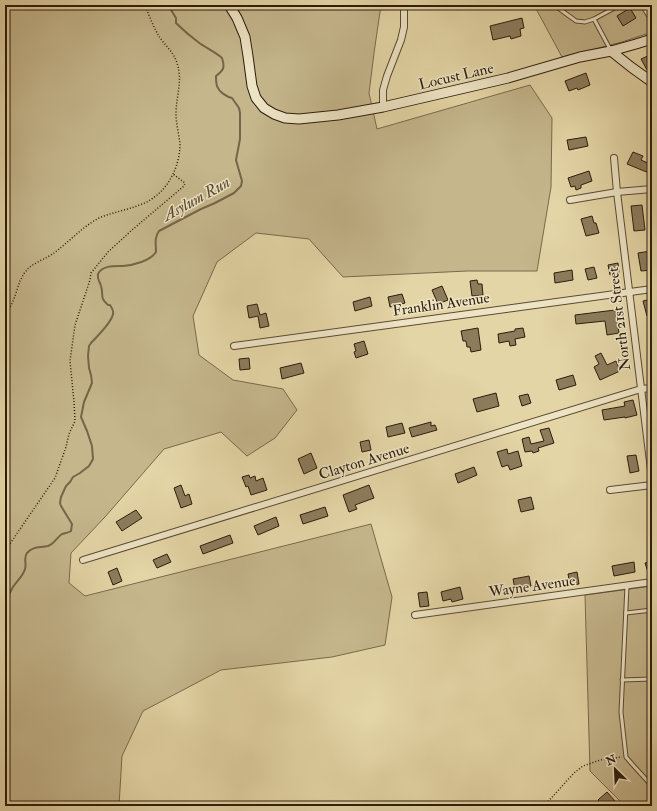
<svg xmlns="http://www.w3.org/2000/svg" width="657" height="811" font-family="'IM FELL Double Pica',serif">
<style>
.green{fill:#c5b68c;stroke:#79694c}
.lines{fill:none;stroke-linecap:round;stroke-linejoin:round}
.stream{stroke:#766548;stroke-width:2}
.building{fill:#8c7c5c;stroke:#2d1c0b}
.lane-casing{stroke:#5b4a32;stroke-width:5}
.street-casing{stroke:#5b4a32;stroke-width:8}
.secondary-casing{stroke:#2d1c0b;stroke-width:11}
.path{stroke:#2d1c0b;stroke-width:1.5;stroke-dasharray:1 2;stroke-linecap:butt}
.lane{stroke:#ede4c5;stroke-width:3}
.street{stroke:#ede4c5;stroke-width:6}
.secondary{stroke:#ede4c5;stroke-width:9}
.labels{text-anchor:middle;stroke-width:3;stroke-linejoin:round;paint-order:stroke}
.street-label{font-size:15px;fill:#2d1c0b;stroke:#ede4c5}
.water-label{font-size:16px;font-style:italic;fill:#57472f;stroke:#ede4c5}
</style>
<rect width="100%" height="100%" fill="#e4d5a6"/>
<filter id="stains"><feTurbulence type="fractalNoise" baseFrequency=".005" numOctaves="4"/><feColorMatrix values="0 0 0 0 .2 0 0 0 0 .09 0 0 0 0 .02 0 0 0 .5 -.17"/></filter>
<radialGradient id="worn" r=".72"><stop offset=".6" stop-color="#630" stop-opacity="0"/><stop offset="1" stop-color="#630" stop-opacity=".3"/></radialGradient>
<g class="green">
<path d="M5,5H381L374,53L369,93L377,129L530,85L552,118L551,187L537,271H467L343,277L309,239L256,233L217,262L193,316L199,355L233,380L283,389L297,410L275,438L247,456L221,432L164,449L105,517L71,553L69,583L85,596L371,524L392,597L385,645L332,657L221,670L143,711L122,756L119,806H5Z"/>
<path d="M534,5H652V32L622,42L562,57Z"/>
<path d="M652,586V806H625L590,771L585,595Z"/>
</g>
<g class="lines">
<path class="stream" d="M5,601C9,596 10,592 13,587C17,581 23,576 25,569C27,563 23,558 27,553C33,546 40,548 48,546C54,544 57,537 62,534C65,533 68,533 71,531L72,524L61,506L60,503L61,497L66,486L70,482L73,477L80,473L89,466L93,459L92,446L87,431L81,417L84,402L92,383L91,375L89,368L88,356L89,346L91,343C97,336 111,324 113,314C114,311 112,308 110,305H108C99,298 104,294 101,286C100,282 97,279 98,274C102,265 116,266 123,266C134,265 150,261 156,252C156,244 154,238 159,231L201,209L215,203L234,193L241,186L242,181L236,160L240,139V113L239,108L232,98C227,97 219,92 217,86C216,83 216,79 216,76C224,70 225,67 222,58C215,52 206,48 198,42C190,36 182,29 176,23V18L168,5"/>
</g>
<g class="building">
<path d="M630,8L636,18L623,26L617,16Z"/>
<path d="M522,18L524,28L520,29L521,36L511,39L510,36L493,40L490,26Z"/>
<path d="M652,54V67L647,70L641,59Z"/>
<path d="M586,73L590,85L578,90L577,88L569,91L565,81Z"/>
<path d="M586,137L588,146L569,150L567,140Z"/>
<path d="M633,152L643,156L641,160L652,165L649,173L627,164Z"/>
<path d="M589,171L592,181L581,185V188L576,190L575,186L571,187L568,178Z"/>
<path d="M642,205L645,230L634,231L631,206Z"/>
<path d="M592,216L594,223H596L599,233L586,236L581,219Z"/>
<path d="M651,251L652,259L650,260L652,270L641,271L638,253Z"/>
<path d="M618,263L619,273L610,275L608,265Z"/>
<path d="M594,267L597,278L588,280L585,269Z"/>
<path d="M572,270L573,280L555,283L554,273Z"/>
<path d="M477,280L478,284H482L483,295L472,296L470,281Z"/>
<path d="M442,286L448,300L438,304L432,290Z"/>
<path d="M402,294L405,303L390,307L388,297Z"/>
<path d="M370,297L372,306L355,311L353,302Z"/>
<path d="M652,299V314L647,316L643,301Z"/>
<path d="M257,304L260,315L266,313L269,326L260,328L258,316L249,318L247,306Z"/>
<path d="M615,310L619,333L607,335L605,321L576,324L575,315Z"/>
<path d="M478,328L481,350L471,352L470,347H467L466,341H463L461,331Z"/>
<path d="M523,328L525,337L515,339L516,345L510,346L509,341L499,343L498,334L515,331V329Z"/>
<path d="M364,341L368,354L356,358L354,352L356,351L354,344Z"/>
<path d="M601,353L607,365L616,361L620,371L600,380L594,367L599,364L595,356Z"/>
<path d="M249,358L250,369L240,370L239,359Z"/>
<path d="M301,363L304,373L282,379L280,368Z"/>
<path d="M573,375L576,385L559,390L556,380Z"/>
<path d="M496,393L499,406L477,412L473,399Z"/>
<path d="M528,394L531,403L522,406L519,396Z"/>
<path d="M633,400L637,415L625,418V417L604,420L602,410L625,406L624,402Z"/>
<path d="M431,422V426L435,425L437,430L412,437L409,428Z"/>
<path d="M402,423L405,433L388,437L386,427Z"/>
<path d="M549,428L554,443L538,448L539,451L533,453L532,451L525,452L522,439L529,437L531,444L544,441L540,430Z"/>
<path d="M369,440L371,450L362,452L360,442Z"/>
<path d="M507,449L508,454L518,451L522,466L510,470L508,465L502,467L497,452Z"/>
<path d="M311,453L317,468L304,474L298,459Z"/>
<path d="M636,455L639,471L630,473L627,456Z"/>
<path d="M474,467L477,475L458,483L455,474Z"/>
<path d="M249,475L250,478L255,476L256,481L263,478L267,490L251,495L248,486L246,487L242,477Z"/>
<path d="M181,485L185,496L189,494L192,504L181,508L174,488Z"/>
<path d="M369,485L374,498L355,505L357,509L349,512L343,495Z"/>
<path d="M531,497L534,509L521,512L518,500Z"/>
<path d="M325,507L328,516L303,524L300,515Z"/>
<path d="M136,510L142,518L122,531L116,522Z"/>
<path d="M276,517L279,526L258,535L254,526Z"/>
<path d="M230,535L233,543L203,554L200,546Z"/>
<path d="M167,554L171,562L157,568L153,560Z"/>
<path d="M652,561V578H650L645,563Z"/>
<path d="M634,562L635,572L614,576L612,566Z"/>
<path d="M117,568L122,581L113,585L108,572Z"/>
<path d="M577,572L579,584L570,585L568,574Z"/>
<path d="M529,576L531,586L515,589L513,579Z"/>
<path d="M460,587L463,599L452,602L451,599L443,601L441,592Z"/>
<path d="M427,592L429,606L420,607L418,593Z"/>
<path d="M607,792L616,802L611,806H604L598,800Z"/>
</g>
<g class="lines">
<g class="lane-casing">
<g id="lane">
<path d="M554,5L576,21L585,22L594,19"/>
<path d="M642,5L648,15"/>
<path d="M610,49L594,19L620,5"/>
<path d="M627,586L621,712L626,757L632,764L652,786"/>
<path d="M626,613L652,610"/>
<path d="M622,680L652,679"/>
</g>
</g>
<g class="street-casing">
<g id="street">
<path d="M383,107V90L387,76L401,40L404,27V5"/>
<path d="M614,158L617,192L652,478"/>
<path d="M570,200L617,192L652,189"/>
<path d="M234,346L652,289"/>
<path d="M610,490L652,485"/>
<path d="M83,560L641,389L652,388"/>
<path d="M415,615L652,582"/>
</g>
</g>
<g class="secondary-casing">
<g id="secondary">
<path d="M229,5L237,18L245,37L248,56L252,86L256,98L264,108L274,114L285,118L299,119L338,115L383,107L508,78L580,57L611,51L636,44L652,39"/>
<path d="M611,51L631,67L652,82"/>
</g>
</g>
<g class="path">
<path d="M5,314C13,306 16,292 20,281C22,278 23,274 26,271C32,263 46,259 54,253C69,242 82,227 99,218C113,212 128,210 142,204C166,195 180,168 180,144C179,134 176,124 176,114C176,96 183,81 177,63C174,53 166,46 160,38C154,28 149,16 145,5"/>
<path d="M5,551L55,478L66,447L69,434L75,421L74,402L70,361L75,325L90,280L91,273L108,252L132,230L184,186L185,183L173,174"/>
<path d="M544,806L574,773L583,766L600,760L622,757"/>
</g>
<use href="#lane" class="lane"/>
<use href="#street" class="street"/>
<use href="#secondary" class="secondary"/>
</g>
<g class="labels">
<g class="street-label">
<text transform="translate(456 76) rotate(-13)" y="5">Locust Lane</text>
<text transform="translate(441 304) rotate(-8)" y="5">Franklin Avenue</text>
<text transform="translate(619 319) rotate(-97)" y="5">North 21st Street</text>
<text transform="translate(364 461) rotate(-17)" y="5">Clayton Avenue</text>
<text transform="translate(532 586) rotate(-8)" y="5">Wayne Avenue</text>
</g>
<g class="water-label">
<text transform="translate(196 198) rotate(-29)" y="6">Asylum Run</text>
</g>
</g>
<rect width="657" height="811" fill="none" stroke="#e4d5a6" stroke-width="20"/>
<rect x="6" y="6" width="645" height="799" fill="none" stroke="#2d1c0b" stroke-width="2"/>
<rect x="10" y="10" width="637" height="791" fill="none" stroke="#2d1c0b"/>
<g transform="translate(615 769) rotate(336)" stroke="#ede4c5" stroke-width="3" paint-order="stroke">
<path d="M0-3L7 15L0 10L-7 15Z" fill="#2d1c0b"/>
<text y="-6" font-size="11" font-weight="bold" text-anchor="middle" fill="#2d1c0b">N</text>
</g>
<rect width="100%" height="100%" filter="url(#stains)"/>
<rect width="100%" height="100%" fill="url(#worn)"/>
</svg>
